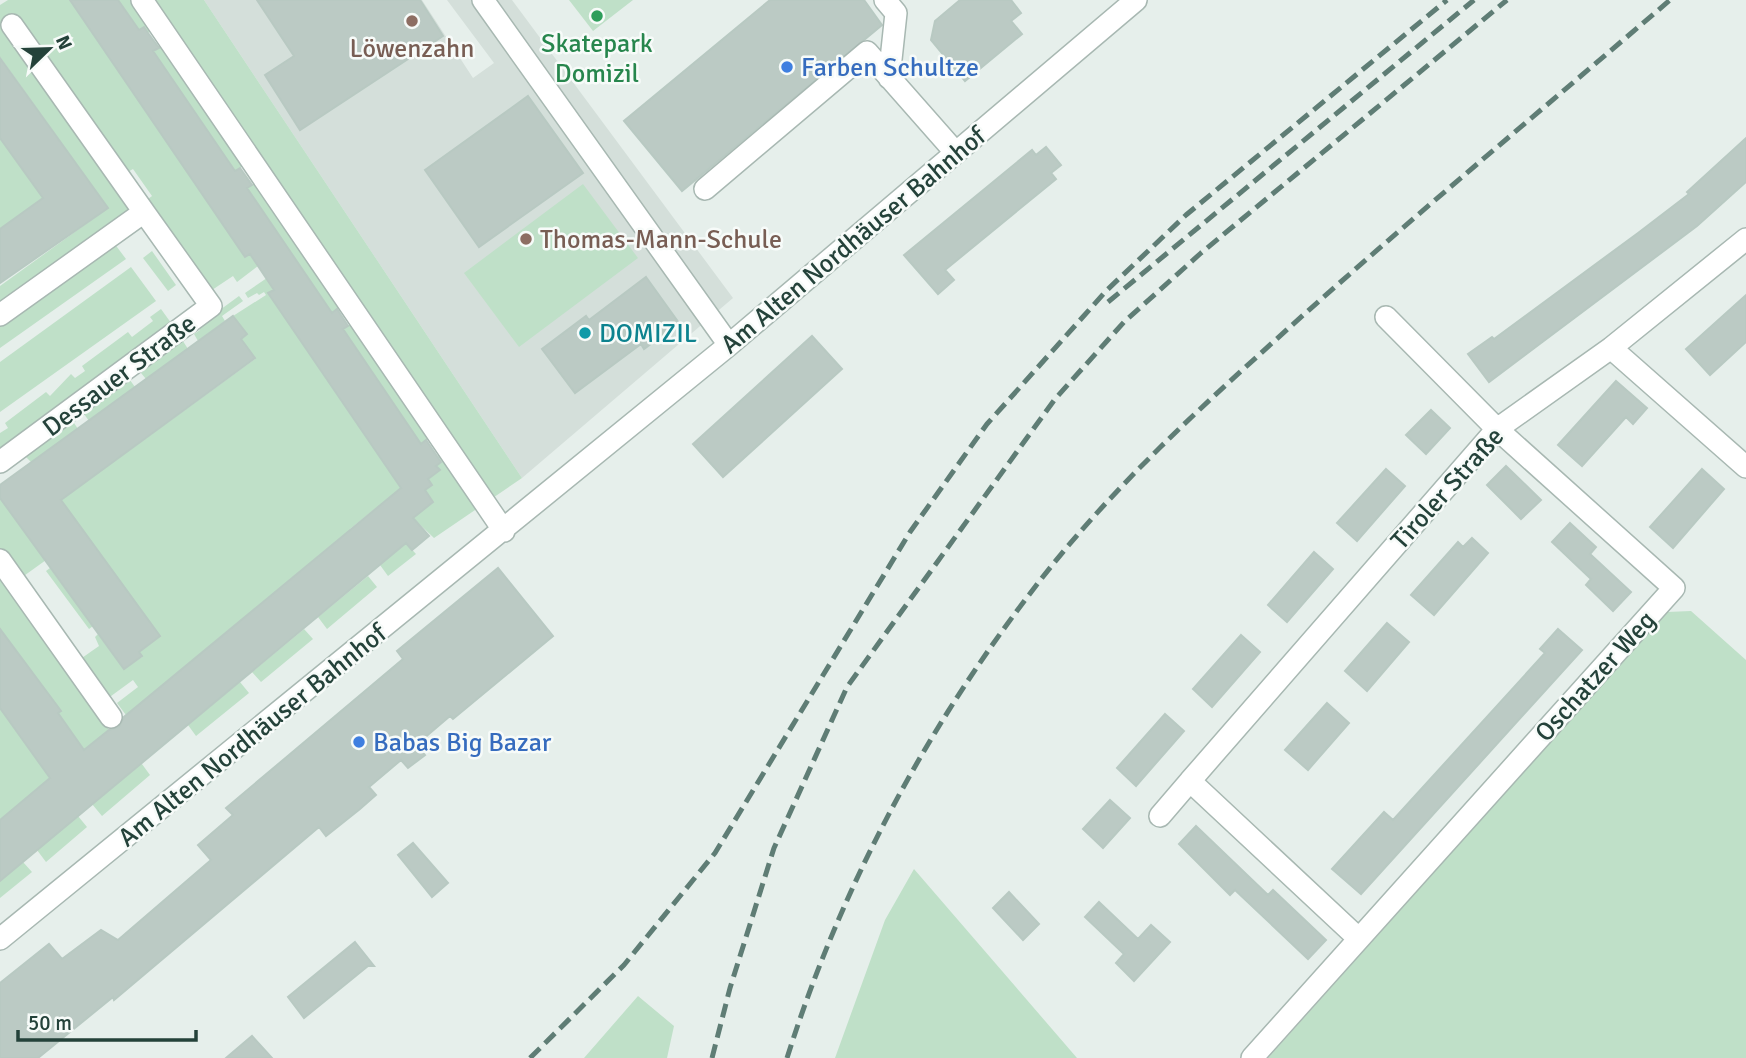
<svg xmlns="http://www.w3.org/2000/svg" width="1746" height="1058" font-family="Signika,sans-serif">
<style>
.built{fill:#d4dfda}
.green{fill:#bfe0c8}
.building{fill:#bbcac4;stroke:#b8c9c2;stroke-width:2}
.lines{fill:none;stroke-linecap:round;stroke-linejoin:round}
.minor-casing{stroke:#a8b8b2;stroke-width:24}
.minor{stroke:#fff;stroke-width:21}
.rail{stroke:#5f7d75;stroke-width:5;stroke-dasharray:14 7;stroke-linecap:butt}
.leisure-dot{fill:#2e9e5b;stroke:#f7fbf9;stroke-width:2.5}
.education-dot{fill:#8d6e63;stroke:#f7fbf9;stroke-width:2.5}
.shop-dot{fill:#3f7fe0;stroke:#f7fbf9;stroke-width:2.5}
.culture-dot{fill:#0f9aa8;stroke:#f7fbf9;stroke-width:2.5}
.labels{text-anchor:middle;stroke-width:5;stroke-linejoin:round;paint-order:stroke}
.leisure-label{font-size:26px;fill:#27864d;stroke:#f7fbf9}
.education-label{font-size:26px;fill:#785e54;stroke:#f7fbf9}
.shop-label{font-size:26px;fill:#366cbe;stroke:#f7fbf9;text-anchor:start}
.street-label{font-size:26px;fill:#24423a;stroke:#f7fbf9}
.culture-label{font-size:26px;fill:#0d838f;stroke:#f7fbf9;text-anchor:start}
</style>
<rect width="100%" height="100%" fill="#e6efeb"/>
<!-- built -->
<path class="built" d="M 204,0 L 422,0 L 473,78 L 494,63 L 447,0 L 512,0 L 733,298 L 522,478 Z"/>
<!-- green -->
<path class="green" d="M 8,0 L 70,0 L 245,257 L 250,254 L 258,266 L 237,282 L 233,276 L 212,290 L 148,199 L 152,196 L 133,169 L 126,173 L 136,207 L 0,305 L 0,286 L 108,208 L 0,57 L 0,5 Z
M 118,0 L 204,0 L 522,478 L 434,538 L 413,518 L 432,502 L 425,490 L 428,479 L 439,470 L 436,466 L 442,462 L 438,456 L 441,454 L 430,438 L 421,444 L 343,329 L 350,324 L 340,308 L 332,313 L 247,188 L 255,183 L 243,166 L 235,171 L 153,51 L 162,45 L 152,31 L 148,33 L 139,30 Z
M 569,0 L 633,0 L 593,31 Z
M 0,138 L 43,198 L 0,229 Z
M 583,184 L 638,258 L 519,347 L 464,273 Z
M 114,243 L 126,259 L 0,348 L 0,324 Z
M 152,251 L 176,285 L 168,291 L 143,258 Z
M 289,263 L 297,274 L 269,293 L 409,499 L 376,508 L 350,529 L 353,533 L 340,538 L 126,715 L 117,703 L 138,687 L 133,680 L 107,699 L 79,660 L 99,646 L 95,637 L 98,634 L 124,669 L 142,657 L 139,652 L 160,636 L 61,500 L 255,359 L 241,339 L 246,334 L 233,316 L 266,295 L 264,292 L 259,295 L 257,293 L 248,298 L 245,293 Z
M 131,267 L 156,301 L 0,412 L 0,362 Z
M 239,296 L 243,301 L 222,316 L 225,321 L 198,341 L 194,334 L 200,330 L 198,326 Z
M 161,309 L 174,327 L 0,453 L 0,433 L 8,428 L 5,423 L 46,392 L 50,396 L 71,374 L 75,378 L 85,371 L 82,366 L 128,332 L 132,337 L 153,321 L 150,317 Z
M 181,338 L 188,349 L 146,379 L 141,373 L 146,368 L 144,364 Z
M 127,376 L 135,387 L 89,421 L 84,414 Z
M 70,417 L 78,429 L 32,463 L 26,457 Z
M 0,498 L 46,560 L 21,578 L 0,550 Z
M 406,543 L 416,554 L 388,576 L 380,565 Z
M 50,568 L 93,626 L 89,629 L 46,571 Z
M 0,575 L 109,730 L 91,745 L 88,755 L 58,713 L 60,711 L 0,629 Z
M 368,576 L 377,587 L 327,629 L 318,617 Z
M 1691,611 L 1746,660 L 1746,1058 L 1268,1058 L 1667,612 Z
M 304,629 L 313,639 L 261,682 L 252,672 Z
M 240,682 L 249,693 L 196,736 L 188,725 Z
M 0,708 L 53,775 L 0,820 Z
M 139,760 L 150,775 L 102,816 L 92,804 L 134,770 Z
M 78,816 L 87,827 L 46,862 L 37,850 Z
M 23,862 L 32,872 L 0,898 L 0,881 Z
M 914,869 L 1077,1058 L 835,1058 L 885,920 Z
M 638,996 L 674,1026 L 667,1058 L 584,1058 Z"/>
<!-- building -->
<path class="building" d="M 70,0 L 118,0 L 139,30 L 144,27 L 148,33 L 159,48 L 153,51 L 235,171 L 240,168 L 252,185 L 247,188 L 332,313 L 337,309 L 348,326 L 343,329 L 421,444 L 426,440 L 441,462 L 436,466 L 440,470 L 428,479 L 432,485 L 425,490 L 433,502 L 413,518 L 429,536 L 412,550 L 406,543 L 0,881 L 0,820 L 50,778 L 0,708 L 0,629 L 61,711 L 58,713 L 84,750 L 109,730 L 119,727 L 124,717 L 401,488 L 268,293 L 274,290 L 250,254 L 245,257 Z
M 257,0 L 420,0 L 443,36 L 300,130 L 265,75 L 294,56 Z
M 770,0 L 864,0 L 882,25 L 682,191 L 624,121 Z
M 960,0 L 1011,0 L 1021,13 L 1011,21 L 1022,34 L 965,81 L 931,40 L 935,21 Z
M 0,58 L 108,208 L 0,283 L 0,229 L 43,198 L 0,138 Z
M 528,96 L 583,173 L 479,247 L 425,170 Z
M 1746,138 L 1746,182 L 1697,226 L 1489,382 L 1468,354 L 1492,337 L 1494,339 L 1638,233 L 1689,194 L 1687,192 Z
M 1046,147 L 1061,165 L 1051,173 L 1056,179 L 945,270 L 954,280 L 938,294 L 904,255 L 1032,150 L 1036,155 Z
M 646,277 L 679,323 L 644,349 L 641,344 L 575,393 L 542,349 L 586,316 L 589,320 Z
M 1746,295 L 1746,342 L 1710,375 L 1686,349 Z
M 233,316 L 247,334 L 241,339 L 255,358 L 61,500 L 160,636 L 139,652 L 142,656 L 124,669 L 0,498 L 0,485 Z
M 812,336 L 842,369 L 723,477 L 693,444 Z
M 1616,381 L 1647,408 L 1633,424 L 1626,417 L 1582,466 L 1558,445 Z
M 1431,410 L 1450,428 L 1426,454 L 1406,435 Z
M 1506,466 L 1541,500 L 1521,519 L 1487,485 Z
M 1386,469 L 1405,486 L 1357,541 L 1337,523 Z
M 1702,469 L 1724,489 L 1673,548 L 1650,527 Z
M 1570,523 L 1596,547 L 1590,554 L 1631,592 L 1613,611 L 1586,585 L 1591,579 L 1552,542 Z
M 1472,538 L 1488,553 L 1434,615 L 1411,595 L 1458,542 L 1463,547 Z
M 1314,552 L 1333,569 L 1287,622 L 1268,605 Z
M 498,568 L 553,636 L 453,719 L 450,716 L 416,745 L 425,755 L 408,768 L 401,760 L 369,787 L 376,795 L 360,809 L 326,836 L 319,827 L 114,1000 L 113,997 L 38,1058 L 0,1058 L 0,983 L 49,944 L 62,959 L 101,930 L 118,940 L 211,860 L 198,845 L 233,815 L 226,808 L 403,659 L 397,651 Z
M 1387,623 L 1409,642 L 1367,691 L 1345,671 Z
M 1558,629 L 1582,650 L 1361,894 L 1332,869 L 1384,812 L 1393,820 L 1545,653 L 1540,649 Z
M 1241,635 L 1260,652 L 1212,707 L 1193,689 Z
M 1327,703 L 1349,723 L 1308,770 L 1285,750 Z
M 1165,714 L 1184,731 L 1136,786 L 1117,768 Z
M 1110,800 L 1130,818 L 1103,848 L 1083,829 Z
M 1196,826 L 1268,895 L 1273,890 L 1326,940 L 1308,959 L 1235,890 L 1230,895 L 1179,844 Z
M 413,843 L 448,883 L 432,897 L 398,855 Z
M 1009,892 L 1039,924 L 1023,940 L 993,908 Z
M 1099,902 L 1138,939 L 1151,925 L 1170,942 L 1134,981 L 1116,963 L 1124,954 L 1085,917 Z
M 355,942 L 374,966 L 368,966 L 304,1018 L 288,997 Z
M 252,1036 L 272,1058 L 226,1058 Z"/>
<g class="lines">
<defs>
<path id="minor" d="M 142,0 L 504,531
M 483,0 L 729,345
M 885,0 L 896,13 L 889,78
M 12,25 L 144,212
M 705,189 L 867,52 L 956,153
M 0,315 L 144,212 L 211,306 L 0,462
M 1611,348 L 1746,467
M 0,560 L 111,717
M 1160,816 L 1190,781
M 1358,938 L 1190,781 L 1497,429 L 1611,348 L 1746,239
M 0,939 L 729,345 L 1136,0
M 1252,1058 L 1674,588 L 1497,429 L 1386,317"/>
</defs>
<!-- minor casing -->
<use href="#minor" class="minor-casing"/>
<!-- minor -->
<use href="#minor" class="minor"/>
<!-- rail -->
<path class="rail" d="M 1108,302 L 1474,0
M 530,1058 L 624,965 L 715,853 L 910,532 L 987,424 L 1107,290 L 1186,215 L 1447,0
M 712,1058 L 730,988 L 774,848 L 847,687 L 1055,399 L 1124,322 L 1201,253 L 1507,0
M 787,1058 C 841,887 926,728 1035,587 C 1109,490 1201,407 1291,326 C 1415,215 1544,108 1670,0"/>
</g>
<!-- markers -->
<circle class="leisure-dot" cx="597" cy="16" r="7"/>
<g class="education-dot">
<circle cx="412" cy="21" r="7"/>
<circle cx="526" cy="239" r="7"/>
</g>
<g class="shop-dot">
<circle cx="787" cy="67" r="7"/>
<circle cx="359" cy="742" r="7"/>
</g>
<circle class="culture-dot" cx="585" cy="333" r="7"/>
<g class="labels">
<!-- leisure labels -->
<g class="leisure-label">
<text x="597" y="52">Skatepark<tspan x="597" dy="30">Domizil</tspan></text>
</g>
<!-- education labels -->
<g class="education-label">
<text x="412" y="57">Löwenzahn</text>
<text x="540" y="248" text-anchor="start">Thomas-Mann-Schule</text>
</g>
<!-- shop labels -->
<g class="shop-label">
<text x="801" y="76">Farben Schultze</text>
<text x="373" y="751">Babas Big Bazar</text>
</g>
<!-- street labels -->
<g class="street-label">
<text transform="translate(853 240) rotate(-40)" y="9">Am Alten Nordhäuser Bahnhof</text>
<text transform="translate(119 375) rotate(-37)" y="9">Dessauer Straße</text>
<text transform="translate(1447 488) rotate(-48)" y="9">Tiroler Straße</text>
<text transform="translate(1595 676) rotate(-48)" y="9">Oschatzer Weg</text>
<text transform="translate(252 735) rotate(-39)" y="9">Am Alten Nordhäuser Bahnhof</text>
</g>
<!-- culture labels -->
<g class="culture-label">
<text x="599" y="342">DOMIZIL</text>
</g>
</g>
<!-- north arrow -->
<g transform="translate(49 49) rotate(67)" stroke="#f7fbf9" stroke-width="5" paint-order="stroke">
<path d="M0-5L12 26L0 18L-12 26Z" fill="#24423a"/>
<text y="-10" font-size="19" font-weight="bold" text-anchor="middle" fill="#24423a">N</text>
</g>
<!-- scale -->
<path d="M18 1030v10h178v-10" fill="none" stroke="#24423a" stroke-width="3.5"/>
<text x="28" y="1030" font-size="21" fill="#24423a" stroke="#f7fbf9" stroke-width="5" paint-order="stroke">50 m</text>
</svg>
